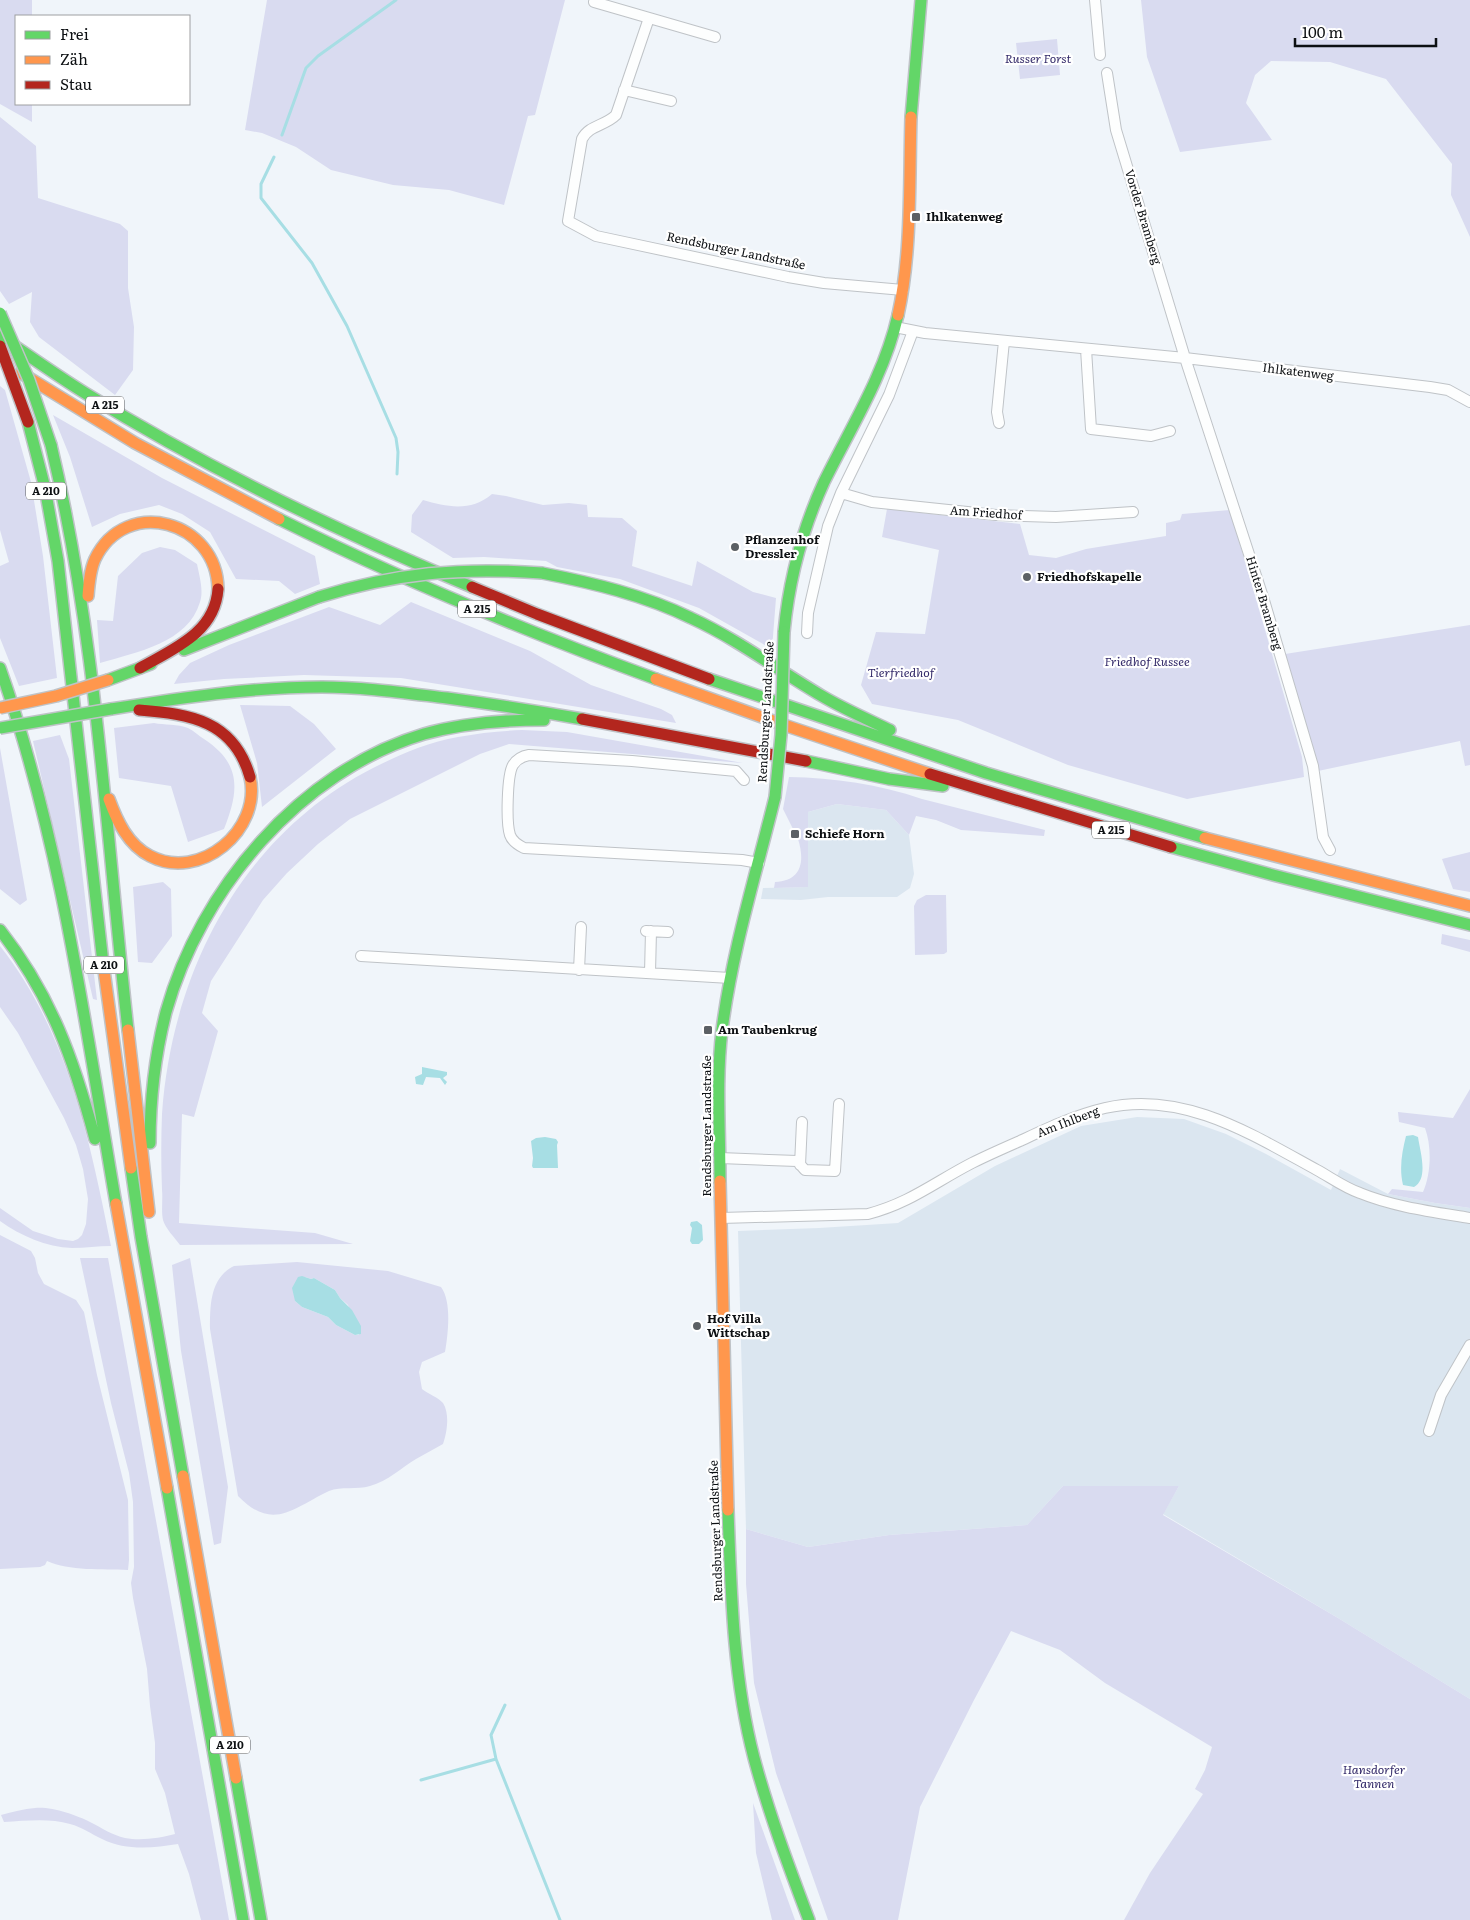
<svg xmlns="http://www.w3.org/2000/svg" width="1470" height="1920" font-family="Literata,serif">
<style>
.built{fill:#dbe6f0}
.green{fill:#d9dbf0;fill-rule:evenodd}
.water{fill:#a7dee4}
.lines{fill:none;stroke-linecap:round;stroke-linejoin:round}
.stream{stroke:#a7dee4;stroke-width:3}
.street-casing{stroke:#bfc3c7;stroke-width:12}
.fast-casing{stroke:#bfc3c7;stroke-width:14}
.slow-casing{stroke:#bfc3c7;stroke-width:14}
.jam-casing{stroke:#bfc3c7;stroke-width:14}
.street{stroke:#fdfefe;stroke-width:10}
.fast{stroke:#63d668;stroke-width:11}
.slow{stroke:#ff974d;stroke-width:11}
.jam{stroke:#b3261e;stroke-width:11}
.fast-bridge-casing{stroke:#bfc3c7;stroke-width:14;stroke-linecap:butt}
.slow-bridge-casing{stroke:#bfc3c7;stroke-width:14;stroke-linecap:butt}
.jam-bridge-casing{stroke:#bfc3c7;stroke-width:14;stroke-linecap:butt}
.fast-bridge{stroke:#63d668;stroke-width:11}
.slow-bridge{stroke:#ff974d;stroke-width:11}
.jam-bridge{stroke:#b3261e;stroke-width:11}
.poi-dot{fill:#5c6064;stroke:#fff;stroke-width:2}
.labels{text-anchor:middle;stroke-width:4.5;stroke-linejoin:round;paint-order:stroke}
.shield{fill:#fff;stroke:#56585a;stroke-width:1}
.shield-label{font-size:11px;font-weight:bold;fill:#0d1013}
.park-label{font-size:12px;font-style:italic;fill:#332a69;stroke:#fff}
.poi-label{font-size:12px;font-weight:bold;fill:#0d1013;stroke:#fff;text-anchor:start}
.street-label{font-size:12px;fill:#0d1013;stroke:#fff}
</style>
<rect width="100%" height="100%" fill="#f0f5fa"/>
<!-- built -->
<path class="built" d="M 837,804 L 886,810 L 909,835 L 914,874 L 910,888 L 897,897 L 828,897 L 801,900 L 761,899 L 763,888 L 808,887 L 808,812 Z
M 1137,1117 L 1184,1119 L 1226,1134 L 1266,1154 L 1331,1190 L 1340,1169 L 1388,1194 L 1435,1203 L 1470,1208 L 1470,1699 L 1338,1618 L 1163,1514 L 1179,1486 L 1063,1486 L 1027,1525 L 889,1535 L 808,1547 L 746,1529 L 738,1231 L 819,1228 L 898,1223 L 995,1166 L 1081,1126 Z"/>
<!-- green -->
<path class="green" d="M 0,0 L 32,0 L 32,16 L 16,16 L 16,104 L 32,104 L 32,122 L 0,104 Z
M 267,0 L 565,0 L 535,115 L 528,116 L 504,205 L 449,190 L 393,185 L 331,170 L 296,147 L 262,133 L 245,130 Z
M 1141,0 L 1470,0 L 1470,241 L 1470,237 L 1451,195 L 1452,164 L 1386,79 L 1330,62 L 1271,61 L 1255,75 L 1246,103 L 1272,140 L 1180,152 L 1147,57 Z
M 1057,39 L 1060,75 L 1020,79 L 1016,43 Z
M 0,117 L 36,146 L 38,198 L 120,224 L 128,231 L 128,288 L 134,327 L 133,370 L 115,395 L 39,337 L 30,322 L 32,292 L 9,304 L 0,291 Z
M 0,386 L 5,390 L 31,482 L 43,556 L 57,678 L 19,686 L 0,638 L 0,566 L 9,562 L 0,530 Z
M 53,415 L 162,478 L 315,556 L 320,584 L 295,594 L 279,581 L 236,579 L 210,532 L 182,514 L 159,505 L 120,514 L 92,527 L 70,457 Z
M 492,494 L 506,496 L 543,505 L 569,503 L 587,505 L 588,517 L 622,518 L 637,531 L 632,566 L 692,586 L 697,561 L 753,592 L 776,598 L 772,649 L 699,608 L 620,579 L 557,567 L 546,561 L 484,557 L 453,558 L 411,532 L 412,515 L 423,500 C 447,507 471,512 492,494 Z
M 887,509 L 1020,524 L 1029,555 L 1056,558 L 1086,549 L 1166,536 L 1166,523 L 1180,520 L 1182,514 L 1230,510 L 1302,757 L 1304,777 L 1187,799 L 1068,765 L 958,720 L 872,704 L 861,685 L 876,632 L 925,634 L 939,550 L 882,537 Z
M 160,547 L 175,550 L 197,564 C 199,575 204,590 200,602 C 188,643 137,652 100,663 L 97,620 L 113,621 L 118,576 L 142,553 Z
M 411,602 L 530,651 L 591,685 L 661,709 L 672,715 L 676,723 L 401,678 L 304,675 L 224,679 L 174,684 L 179,675 L 190,663 L 229,645 L 329,607 L 380,625 Z
M 1470,625 L 1470,765 L 1465,766 L 1460,741 L 1318,771 L 1285,654 Z
M 240,705 L 290,706 L 314,724 L 336,749 L 262,807 L 257,763 Z
M 154,723 C 164,725 178,724 188,728 C 194,731 199,736 204,739 C 242,764 239,791 224,829 L 188,842 L 171,786 L 119,778 L 114,728 Z
M 522,730 L 567,732 L 743,763 L 509,744 L 480,754 L 350,819 L 318,844 L 287,873 L 263,900 L 211,981 L 202,1013 L 218,1031 L 194,1117 L 182,1114 L 179,1223 L 315,1233 L 353,1244 L 180,1245 C 175,1238 165,1228 163,1220 C 161,1211 163,1199 162,1190 C 161,1164 161,1139 162,1114 C 172,971 242,835 373,768 C 399,755 428,742 458,737 C 479,733 500,731 522,730 Z
M 60,735 L 69,759 L 97,1000 L 93,999 L 33,741 Z
M 0,748 L 27,900 L 20,905 L 0,889 Z
M 789,777 C 834,778 879,784 922,799 L 1045,830 L 1044,836 L 961,830 L 936,820 L 916,816 L 909,835 L 886,810 L 837,804 L 808,812 L 808,887 L 774,888 L 775,882 C 802,881 805,861 798,839 L 801,837 L 797,828 L 793,829 L 783,809 Z
M 1470,852 L 1470,892 L 1453,889 L 1442,859 Z
M 163,882 L 171,889 L 172,936 L 152,963 L 138,962 L 133,887 Z
M 926,895 L 946,895 L 947,952 L 944,954 L 915,955 L 914,906 L 917,900 Z
M 1442,934 L 1470,940 L 1470,952 L 1441,944 Z
M 0,946 C 68,1032 90,1141 111,1246 C 98,1246 85,1248 72,1248 C 46,1247 21,1236 0,1221 L 0,1208 L 33,1231 L 58,1239 L 73,1241 L 78,1239 L 82,1235 L 86,1224 L 88,1199 L 83,1169 L 76,1145 L 64,1118 L 18,1033 L 0,1007 Z
M 1470,1089 L 1470,1208 L 1435,1203 L 1388,1194 L 1392,1189 L 1423,1192 C 1431,1174 1432,1147 1425,1128 L 1399,1122 L 1398,1112 L 1453,1118 Z
M 0,1235 L 31,1251 L 35,1258 L 38,1273 L 44,1284 L 76,1300 L 84,1312 L 97,1375 L 128,1500 L 129,1560 L 128,1570 C 103,1569 69,1571 47,1561 L 45,1565 L 40,1567 L 0,1569 Z
M 80,1258 L 108,1258 L 229,1920 L 201,1920 L 189,1874 L 178,1844 C 153,1848 126,1851 102,1839 C 91,1834 82,1827 70,1824 C 49,1818 26,1821 4,1822 L 1,1815 C 12,1812 24,1809 35,1808 C 50,1806 77,1815 90,1822 C 102,1828 112,1835 125,1838 C 141,1841 160,1838 175,1834 L 165,1793 L 155,1769 L 155,1743 L 150,1706 L 147,1669 L 133,1598 L 131,1583 L 134,1567 L 133,1502 L 129,1473 L 111,1403 Z
M 190,1258 L 228,1487 L 221,1543 L 214,1545 L 181,1351 L 172,1265 Z
M 297,1262 L 388,1271 L 441,1287 C 452,1302 448,1334 445,1352 L 422,1362 L 419,1372 L 422,1389 C 428,1394 438,1397 443,1403 C 450,1414 447,1433 443,1444 C 434,1449 425,1454 416,1459 C 401,1468 388,1481 370,1486 C 357,1490 341,1486 329,1491 C 293,1508 273,1532 238,1496 L 210,1329 C 210,1305 210,1278 234,1266 ZM 305,1277 L 311,1279 L 314,1278 L 335,1290 L 340,1298 L 348,1305 L 359,1335 L 355,1335 L 336,1325 L 328,1317 L 302,1307 L 295,1301 Z
M 1063,1486 L 1179,1486 L 1163,1515 L 1338,1618 L 1470,1699 L 1470,1920 L 1124,1920 L 1150,1873 L 1203,1794 L 1195,1789 L 1205,1770 L 1212,1747 L 1105,1683 L 1060,1650 L 1011,1631 L 974,1700 L 920,1807 L 898,1920 L 828,1920 L 776,1773 L 754,1683 L 746,1584 L 746,1529 L 808,1547 L 889,1535 L 1027,1525 Z
M 753,1803 L 795,1920 L 772,1920 L 756,1853 Z"/>
<!-- water -->
<path class="water" d="M 422,1067 L 447,1072 L 447,1075 L 443,1078 L 447,1082 L 445,1085 L 440,1078 L 426,1077 L 423,1085 L 416,1084 L 415,1077 L 422,1074 Z
M 1413,1135 L 1418,1137 C 1420,1151 1429,1179 1414,1187 L 1403,1185 C 1399,1168 1402,1152 1406,1136 Z
M 545,1137 L 556,1139 L 558,1142 L 557,1145 L 558,1168 L 533,1168 L 532,1166 L 533,1158 L 531,1141 L 536,1138 Z
M 697,1221 L 702,1225 L 703,1240 L 699,1244 L 692,1244 L 690,1241 L 692,1228 L 690,1225 L 691,1222 Z
M 302,1276 L 311,1279 L 314,1278 L 335,1290 L 340,1298 L 352,1310 L 361,1326 L 361,1334 L 355,1335 L 336,1325 L 328,1317 L 302,1307 L 295,1301 L 292,1288 L 298,1277 Z"/>
<g class="lines">
<!-- stream -->
<path class="stream" d="M 282,135 L 306,68 L 318,56 L 396,0
M 274,157 L 261,184 L 261,198 L 312,263 L 347,326 L 396,438 L 398,452 L 397,474
M 505,1705 L 491,1735 L 496,1759 L 560,1920
M 421,1780 L 496,1759"/>
<defs>
<path id="street" d="M 1095,0 L 1100,55
M 594,2 L 715,37
M 649,18 L 616,115 C 605,126 589,125 582,139 L 568,221 L 596,236 L 788,277 L 824,283 L 903,290
M 1107,73 L 1116,130 L 1185,358 L 1263,597 L 1313,766 L 1323,837 L 1330,850
M 624,90 L 671,101
M 895,327 L 925,333 L 1185,358 L 1430,387 L 1448,390 L 1470,402
M 1086,349 L 1091,429 L 1151,436 L 1170,431
M 999,423 L 997,412 L 1004,341
M 841,493 L 872,502 L 996,515 L 1056,517 L 1133,512
M 807,633 L 808,613 L 828,526 L 841,493 L 889,395 L 913,331
M 744,780 L 736,771 L 632,761 L 529,755 C 523,756 517,759 513,765 C 507,775 506,823 510,835 C 512,841 518,845 524,848 L 742,860 L 759,863
M 646,931 L 668,932
M 361,956 L 730,978
M 579,970 L 581,927
M 650,973 L 651,931
M 720,1158 L 797,1161 L 805,1170 L 835,1171 L 839,1104
M 800,1165 L 802,1122
M 721,1218 L 868,1214 C 910,1203 935,1182 972,1163 C 988,1155 1004,1148 1020,1141 C 1048,1128 1075,1115 1105,1108 C 1183,1090 1251,1134 1317,1170 C 1330,1177 1345,1188 1360,1193 C 1394,1207 1434,1212 1470,1218
M 1429,1431 L 1441,1395 L 1470,1345"/>
<path id="fast" d="M 911,117 L 921,0
M 0,336 C 28,355 56,375 85,393 C 208,469 339,532 472,587
M 28,422 L 45,488 L 58,561 L 103,963
M 51,445 C 97,637 106,835 128,1030
M 279,519 C 402,580 528,632 656,679
M 542,573 C 593,583 644,595 691,618 C 737,639 778,670 822,696 C 844,709 867,719 890,730
M 784,632 C 789,580 802,530 824,482 C 851,427 884,376 898,315
M 184,650 L 319,597
M 0,668 C 61,841 85,1024 116,1204
M 709,679 L 986,773 L 1205,838
M 108,680 L 151,664
M 111,709 C 181,698 251,687 322,687 C 364,687 405,693 447,698 C 492,704 537,711 582,719
M 806,761 L 889,779 L 943,786
M 1171,847 L 1273,875 L 1470,925
M 0,930 C 51,995 74,1060 95,1139
M 150,1143 C 150,1099 155,1055 166,1012 C 200,890 300,771 424,734 C 463,723 504,720 544,720
M 131,1168 L 141,1237 L 183,1476
M 720,1181 C 720,1131 716,1080 722,1030 C 732,951 756,874 775,797
M 167,1488 L 243,1920
M 728,1510 C 731,1593 733,1678 754,1758 C 769,1814 789,1867 809,1920
M 236,1778 L 261,1920"/>
<path id="slow" d="M 898,315 C 912,251 909,183 911,117
M 21,373 L 135,443 L 279,519
M 88,596 C 89,583 90,570 95,559 C 126,495 217,521 218,589
M 656,679 L 787,726 L 930,774
M 109,799 C 117,821 128,845 150,856 C 200,882 262,830 250,777
M 1205,838 L 1470,906
M 103,963 L 131,1168
M 128,1030 L 149,1212
M 720,1181 L 728,1510
M 116,1204 L 167,1488
M 183,1476 L 236,1778"/>
<path id="jam" d="M 472,587 L 537,614 L 709,679
M 140,668 C 173,649 215,633 218,589
M 139,710 C 191,714 234,721 250,777
M 582,719 L 806,761
M 930,774 L 1171,847"/>
</defs>
<!-- street casing -->
<use href="#street" class="street-casing"/>
<!-- fast casing -->
<use href="#fast" class="fast-casing"/>
<!-- slow casing -->
<use href="#slow" class="slow-casing"/>
<!-- jam casing -->
<use href="#jam" class="jam-casing"/>
<!-- street -->
<use href="#street" class="street"/>
<!-- fast -->
<use href="#fast" class="fast"/>
<!-- slow -->
<use href="#slow" class="slow"/>
<!-- jam -->
<use href="#jam" class="jam"/>
<defs>
<path id="fast-bridge" d="M 0,313 L 29,380 L 51,445
M 319,597 C 396,573 461,567 542,573
M 0,728 L 111,709
M 775,797 L 781,735 L 784,632"/>
<path id="slow-bridge" d="M 0,708 L 56,696 L 108,680"/>
<path id="jam-bridge" d="M 0,346 L 28,422"/>
</defs>
<!-- fast-bridge casing -->
<use href="#fast-bridge" class="fast-bridge-casing"/>
<!-- slow-bridge casing -->
<use href="#slow-bridge" class="slow-bridge-casing"/>
<!-- jam-bridge casing -->
<use href="#jam-bridge" class="jam-bridge-casing"/>
<!-- fast-bridge -->
<use href="#fast-bridge" class="fast-bridge"/>
<!-- slow-bridge -->
<use href="#slow-bridge" class="slow-bridge"/>
<!-- jam-bridge -->
<use href="#jam-bridge" class="jam-bridge"/>
</g>
<!-- markers -->
<g class="poi-dot">
<rect x="911" y="212" width="10" height="10" rx="2.5"/>
<circle cx="735" cy="547" r="5"/>
<circle cx="1027" cy="577" r="5"/>
<rect x="790" y="829" width="10" height="10" rx="2.5"/>
<rect x="703" y="1025" width="10" height="10" rx="2.5"/>
<circle cx="697" cy="1326" r="5"/>
</g>
<g class="labels">
<!-- shield labels -->
<g class="shield">
<rect x="86" y="396.5" width="38" height="17" rx="4"/>
<rect x="26" y="482.5" width="40" height="17" rx="4"/>
<rect x="458" y="600.5" width="38" height="17" rx="4"/>
<rect x="1092" y="821.5" width="38" height="17" rx="4"/>
<rect x="84" y="956.5" width="40" height="17" rx="4"/>
<rect x="210" y="1736.5" width="40" height="17" rx="4"/>
</g>
<g class="shield-label">
<text x="105" y="409">A 215</text>
<text x="46" y="495">A 210</text>
<text x="477" y="613">A 215</text>
<text x="1111" y="834">A 215</text>
<text x="104" y="969">A 210</text>
<text x="230" y="1749">A 210</text>
</g>
<!-- park labels -->
<g class="park-label">
<text x="1038" y="63">Russer Forst</text>
<text x="1147" y="666">Friedhof Russee</text>
<text x="901" y="677">Tierfriedhof</text>
<text x="1374" y="1774">Hansdorfer<tspan x="1374" dy="14">Tannen</tspan></text>
</g>
<!-- poi labels -->
<g class="poi-label">
<text x="926" y="221">Ihlkatenweg</text>
<text x="745" y="544">Pflanzenhof<tspan x="745" dy="14">Dressler</tspan></text>
<text x="1037" y="581">Friedhofskapelle</text>
<text x="805" y="838">Schiefe Horn</text>
<text x="718" y="1034">Am Taubenkrug</text>
<text x="707" y="1323">Hof Villa<tspan x="707" dy="14">Wittschap</tspan></text>
</g>
<!-- street labels -->
<g class="street-label">
<text transform="translate(1143 217) rotate(73)" y="4">Vorder Bramberg</text>
<text transform="translate(736 251) rotate(12)" y="4">Rendsburger Landstraße</text>
<text transform="translate(1298 372) rotate(7)" y="4">Ihlkatenweg</text>
<text transform="translate(986 513) rotate(4)" y="4">Am Friedhof</text>
<text transform="translate(1264 603) rotate(73)" y="4">Hinter Bramberg</text>
<text transform="translate(766 712) rotate(-87)" y="4">Rendsburger Landstraße</text>
<text transform="translate(1068 1122) rotate(-21)" y="4">Am Ihlberg</text>
<text transform="translate(707 1126) rotate(-90)" y="4">Rendsburger Landstraße</text>
<text transform="translate(716 1531) rotate(-92)" y="4">Rendsburger Landstraße</text>
</g>
</g>
<!-- legend -->
<rect x="15" y="15" width="175" height="90" fill="#ffffff" stroke="#9e9fa1"/>
<rect x="25" y="31" width="25" height="8" fill="#63d668" stroke="#9e9fa1"/>
<text x="60" y="40" font-size="15" fill="#0d1013">Frei</text>
<rect x="25" y="56" width="25" height="8" fill="#ff974d" stroke="#9e9fa1"/>
<text x="60" y="65" font-size="15" fill="#0d1013">Zäh</text>
<rect x="25" y="81" width="25" height="8" fill="#b3261e" stroke="#9e9fa1"/>
<text x="60" y="90" font-size="15" fill="#0d1013">Stau</text>
<!-- scale -->
<path d="M1295 38v8h141v-8" fill="none" stroke="#0d1013" stroke-width="2.5"/>
<text x="1302" y="38" font-size="15" fill="#0d1013" stroke="#ffffff" stroke-width="4" paint-order="stroke">100 m</text>
</svg>
